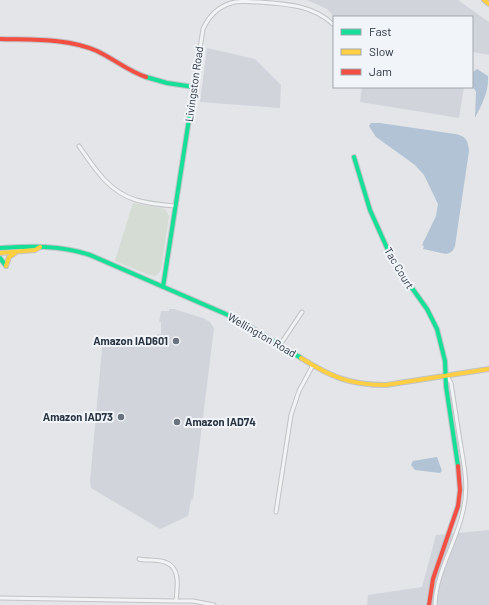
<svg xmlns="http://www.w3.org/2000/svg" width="489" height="605" font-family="Barlow,sans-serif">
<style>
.built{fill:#d1d5db}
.green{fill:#d4dcd3}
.water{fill:#b1c3d4}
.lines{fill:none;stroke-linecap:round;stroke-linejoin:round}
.street-casing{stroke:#c1c3c6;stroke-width:5}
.fast-casing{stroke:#c1c3c6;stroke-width:6}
.slow-casing{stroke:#c1c3c6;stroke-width:6}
.jam-casing{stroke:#c1c3c6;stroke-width:6}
.street{stroke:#f2f3f5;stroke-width:3}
.fast{stroke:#16e098;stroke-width:4}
.slow{stroke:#ffcf43;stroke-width:4}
.jam{stroke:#f24e42;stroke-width:4}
.poi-dot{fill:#6a727d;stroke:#f1f4f8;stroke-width:1.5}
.labels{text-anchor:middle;stroke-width:4;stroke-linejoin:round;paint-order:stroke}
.street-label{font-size:11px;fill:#293443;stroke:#f1f4f8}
.poi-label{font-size:11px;font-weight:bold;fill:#293443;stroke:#f1f4f8;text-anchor:end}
</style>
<rect width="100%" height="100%" fill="#e3e5e8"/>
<!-- built -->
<path class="built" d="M 307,0 L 458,0 L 489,22 L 489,55 L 472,52 L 472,17 L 334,17 L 327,9 Z
M 207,48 L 255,59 L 281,85 L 280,108 L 200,102 Z
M 362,87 L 464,87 L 459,118 L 360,102 Z
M 169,309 L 174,309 L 203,318 L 210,322 L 214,328 L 193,499 L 191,500 L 188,516 L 160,529 L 91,488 L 90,481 L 103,338 L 153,338 L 153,340 L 155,341 L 156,339 L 158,338 L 157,334 L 161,334 L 161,322 L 159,322 L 161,311 L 169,311 Z
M 489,530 L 489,605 L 367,605 L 368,595 L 422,587 L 436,535 Z"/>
<!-- green -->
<path class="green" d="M 133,203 L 165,209 L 169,216 L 161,269 L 158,274 L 155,276 L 149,275 L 115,261 Z"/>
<!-- water -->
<path class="water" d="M 477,69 L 488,76 C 489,92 482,104 475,118 L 476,92 L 472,85 L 472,73 Z
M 371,123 L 380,123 L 455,134 C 466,136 468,140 469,151 L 455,246 C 453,251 451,253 446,254 L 423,249 L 424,246 L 422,245 L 436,216 L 438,204 L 424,175 L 415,165 L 376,137 L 369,126 Z
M 437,457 L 442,471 L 440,473 L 415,470 L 411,465 L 413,461 Z"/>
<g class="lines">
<defs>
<path id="street" d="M 194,87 L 203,29 C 209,16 218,7 231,3 C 240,0 250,2 259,2 C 287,4 313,5 334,25
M 79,146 C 94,168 109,192 136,200 C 149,204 163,205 176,206
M 280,345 L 302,312
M 276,512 L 291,415 L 299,391 L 313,365
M 139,559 C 147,561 160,559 167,563 C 181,569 177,589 176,601
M 0,598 L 176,601 L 193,601 L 214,605
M 435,605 C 436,571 456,544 463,511 C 469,487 464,465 460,441 C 457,422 454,403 451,383 L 447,376"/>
<path id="fast" d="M 146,77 L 167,83 L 194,87 L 163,287
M 354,157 L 370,210 L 387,248 L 397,267 L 427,309 L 437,329 L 445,361 L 446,386 L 458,466
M 0,248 C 31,246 60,245 90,255 L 228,315 L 247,325 L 301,358
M 0,258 L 6,266"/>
<path id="slow" d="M 484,0 L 489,4
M 0,253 L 35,250 L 40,247
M 6,266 L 9,257 L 15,253
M 301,358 C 331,377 350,385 386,385 L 489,369"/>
<path id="jam" d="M 0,39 C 32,40 67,38 97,51 C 114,59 128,71 146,77
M 429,605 L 433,579 L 458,506 L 460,490 L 458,466"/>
</defs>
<!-- street casing -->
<use href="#street" class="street-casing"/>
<!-- fast casing -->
<use href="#fast" class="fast-casing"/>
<!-- slow casing -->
<use href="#slow" class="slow-casing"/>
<!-- jam casing -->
<use href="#jam" class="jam-casing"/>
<!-- street -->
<use href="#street" class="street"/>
<!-- fast -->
<use href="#fast" class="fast"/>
<!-- slow -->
<use href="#slow" class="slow"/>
<!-- jam -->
<use href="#jam" class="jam"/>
</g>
<!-- markers -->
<g class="poi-dot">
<circle cx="176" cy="341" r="4"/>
<circle cx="121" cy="417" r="4"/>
<circle cx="177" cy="422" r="4"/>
</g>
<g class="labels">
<!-- street labels -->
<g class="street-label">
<text transform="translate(194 84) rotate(-82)" y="4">Livingston Road</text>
<text transform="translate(399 268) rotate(59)" y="4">Tac Court</text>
<text transform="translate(262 335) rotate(30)" y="4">Wellington Road</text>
</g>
<!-- poi labels -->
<g class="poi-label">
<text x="168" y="345">Amazon IAD601</text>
<text x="113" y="421">Amazon IAD73</text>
<text x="185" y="426" text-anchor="start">Amazon IAD74</text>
</g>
</g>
<!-- legend -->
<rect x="333" y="16" width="140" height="72" fill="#f1f4f8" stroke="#a1a7b0"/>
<rect x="341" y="29" width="20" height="6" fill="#16e098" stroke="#a1a7b0"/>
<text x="369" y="36" font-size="12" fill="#293443">Fast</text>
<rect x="341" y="49" width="20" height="6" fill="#ffcf43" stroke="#a1a7b0"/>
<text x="369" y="56" font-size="12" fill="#293443">Slow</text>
<rect x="341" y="69" width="20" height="6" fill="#f24e42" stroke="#a1a7b0"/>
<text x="369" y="76" font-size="12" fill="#293443">Jam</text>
</svg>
